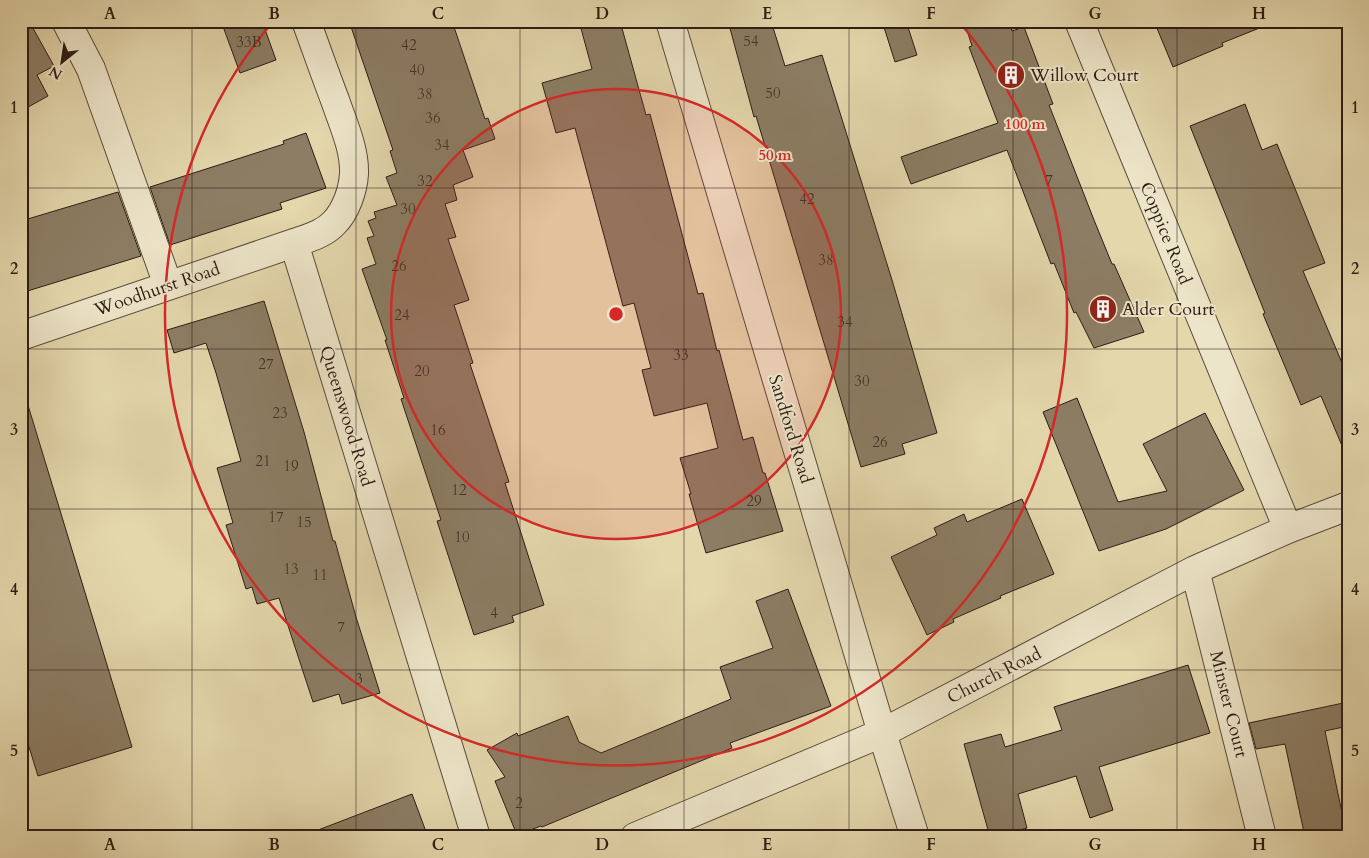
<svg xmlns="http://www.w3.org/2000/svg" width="1369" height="858" font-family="Cardo,serif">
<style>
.building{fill:#8c7d64;stroke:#2d1c15}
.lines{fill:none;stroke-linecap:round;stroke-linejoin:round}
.minor-casing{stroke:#5b4b3b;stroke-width:30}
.minor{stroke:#ede5c9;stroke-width:28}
.grid{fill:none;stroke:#2d1c15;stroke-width:1;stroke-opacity:0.55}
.ring{fill:none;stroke:#d62828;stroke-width:2.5}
.labels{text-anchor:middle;stroke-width:4;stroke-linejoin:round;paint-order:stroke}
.number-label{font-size:15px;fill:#453429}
.poi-label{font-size:18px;fill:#2d1c15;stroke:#ede5c9;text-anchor:start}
.street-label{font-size:18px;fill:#2d1c15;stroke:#ede5c9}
.centre{fill:#d62828;stroke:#ede5c9;stroke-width:2.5}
.ring-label{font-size:15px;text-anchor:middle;font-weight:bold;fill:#d62828;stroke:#ede5c9;stroke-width:4;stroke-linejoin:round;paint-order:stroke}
.neatline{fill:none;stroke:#2d1c15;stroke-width:2}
.grid-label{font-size:16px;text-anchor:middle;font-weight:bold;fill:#2d1c15}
</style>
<rect width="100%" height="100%" fill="#e4d7ac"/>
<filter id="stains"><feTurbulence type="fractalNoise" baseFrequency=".004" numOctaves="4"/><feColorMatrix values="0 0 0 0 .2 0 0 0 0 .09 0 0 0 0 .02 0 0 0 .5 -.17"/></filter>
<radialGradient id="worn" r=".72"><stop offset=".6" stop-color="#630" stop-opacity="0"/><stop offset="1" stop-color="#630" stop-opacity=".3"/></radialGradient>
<!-- building -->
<path class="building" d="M 21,21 L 29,21 L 54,66 L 37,75 L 48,96 L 21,111 Z
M 221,21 L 262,21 L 276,60 L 240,73 Z
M 349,21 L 452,21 L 485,119 L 488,118 L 495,139 L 463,150 L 473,177 L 453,185 L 457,200 L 445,204 L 456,237 L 448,239 L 469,300 L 454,305 L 473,363 L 470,364 L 509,482 L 505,483 L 544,605 L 512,616 L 514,622 L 474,635 L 437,521 L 441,520 L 401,399 L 404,398 L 385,340 L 387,340 L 362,269 L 376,264 L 367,238 L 374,236 L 368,221 L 376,218 L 374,212 L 397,205 L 386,177 L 397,173 L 390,151 L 393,150 Z
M 579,21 L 620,21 L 646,115 L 650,114 L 698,294 L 703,293 L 717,351 L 719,350 L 743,440 L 753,437 L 763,473 L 765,473 L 783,531 L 706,553 L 689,494 L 691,494 L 680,458 L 718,448 L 707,403 L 654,416 L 642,370 L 651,368 L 634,303 L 623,306 L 575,128 L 556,133 L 542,83 L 592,69 Z
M 728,21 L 771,21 L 785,66 L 822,55 L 892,280 L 937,433 L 902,444 L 905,454 L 861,467 L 756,116 L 754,117 Z
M 882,21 L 906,21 L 917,55 L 895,62 Z
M 964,21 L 1009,21 L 1012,31 L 1024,27 L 1053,104 L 1049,105 L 1094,220 L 1112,264 L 1114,264 L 1144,332 L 1094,348 L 1076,312 L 1074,313 L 1054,263 L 1051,264 L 1007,150 L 911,184 L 901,157 L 998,123 L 969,47 L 972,46 Z
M 1154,21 L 1272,21 L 1272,23 L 1222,43 L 1223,46 L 1173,67 Z
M 1245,104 L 1262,150 L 1277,144 L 1325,263 L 1303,271 L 1348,377 L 1348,460 L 1321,396 L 1301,405 L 1263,314 L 1265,313 L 1190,126 Z
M 306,133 L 326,188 L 280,203 L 282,209 L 170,245 L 150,187 L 284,144 L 283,141 Z
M 118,192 L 141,256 L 21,293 L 21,221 Z
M 264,301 L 304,432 L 333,541 L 335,541 L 356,617 L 380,693 L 342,704 L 339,694 L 313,702 L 279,598 L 257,604 L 252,587 L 246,589 L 226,525 L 233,523 L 217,468 L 241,461 L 216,373 L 206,343 L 174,353 L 167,330 Z
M 1077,398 L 1118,502 L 1167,491 L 1143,444 L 1205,413 L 1244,490 L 1166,529 L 1099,551 L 1043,412 Z
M 21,402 L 27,402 L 132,747 L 38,776 L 21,721 Z
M 1022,499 L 1054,574 L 1000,596 L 1001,598 L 953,619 L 954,622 L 927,635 L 891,557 L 937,535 L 934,528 L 964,514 L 967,522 Z
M 788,589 L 831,706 L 730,743 L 732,748 L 542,827 L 541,826 L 517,835 L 495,781 L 505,777 L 487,750 L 517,733 L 518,736 L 568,716 L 579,742 L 601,753 L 731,699 L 720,667 L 773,648 L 756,601 Z
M 1188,665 L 1210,733 L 1099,767 L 1113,810 L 1090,818 L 1076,776 L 1018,794 L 1027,828 L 996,837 L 990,837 L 964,744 L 1001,734 L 1005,747 L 1062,730 L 1054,707 Z
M 1348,702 L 1348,726 L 1325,731 L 1347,837 L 1305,837 L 1285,744 L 1256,749 L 1249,723 Z
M 412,794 L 428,837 L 306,837 L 305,835 Z"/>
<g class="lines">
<defs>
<path id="minor" d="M 66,21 L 91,69 L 168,285
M 306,21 C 316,48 325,74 335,100 C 343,124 355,149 354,174 C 353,190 346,211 334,223 C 324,234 308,238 294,243 L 476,837
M 670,21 L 882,733 L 915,837
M 1079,21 L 1288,529
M 21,336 L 294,243
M 1195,570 L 1262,837
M 635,837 L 882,733 L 1195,570 L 1288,529 L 1348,506"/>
</defs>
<!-- minor casing -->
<use href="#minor" class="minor-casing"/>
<!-- minor -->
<use href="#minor" class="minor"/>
</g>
<!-- grid -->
<path class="grid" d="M 192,21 L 192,837M 356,21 L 356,837M 520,21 L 520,837M 684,21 L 684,837M 849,21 L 849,837M 1013,21 L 1013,837M 1177,21 L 1177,837M 21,188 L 1348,188M 21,349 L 1348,349M 21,509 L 1348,509M 21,670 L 1348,670"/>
<!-- distance rings -->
<circle cx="616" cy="314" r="225" fill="#d62828" fill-opacity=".12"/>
<g class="ring">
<circle cx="616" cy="314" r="225"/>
<path d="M961 24A451 451 0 1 1 271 24"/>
</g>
<!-- icons -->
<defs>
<symbol id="building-disc" viewBox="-11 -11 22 22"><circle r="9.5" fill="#8f2418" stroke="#ede5c9"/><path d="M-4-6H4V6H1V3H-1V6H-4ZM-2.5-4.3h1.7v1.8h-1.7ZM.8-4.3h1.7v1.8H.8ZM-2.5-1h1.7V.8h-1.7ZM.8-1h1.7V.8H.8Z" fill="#fff"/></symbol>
</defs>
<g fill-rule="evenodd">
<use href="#building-disc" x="995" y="59" width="32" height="32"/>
<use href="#building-disc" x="1087" y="293" width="32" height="32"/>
</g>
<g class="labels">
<!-- number labels -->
<g class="number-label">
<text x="751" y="46">54</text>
<text x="249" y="47">33B</text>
<text x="409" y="50">42</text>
<text x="417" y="75">40</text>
<text x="773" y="98">50</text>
<text x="425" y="99">38</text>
<text x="433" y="123">36</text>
<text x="442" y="150">34</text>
<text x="1049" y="185">7</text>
<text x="425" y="186">32</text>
<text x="807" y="204">42</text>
<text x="408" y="214">30</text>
<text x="826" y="265">38</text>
<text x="399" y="271">26</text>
<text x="402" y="320">24</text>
<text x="845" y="327">34</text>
<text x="681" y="360">33</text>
<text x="266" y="369">27</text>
<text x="422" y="376">20</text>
<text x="862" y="386">30</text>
<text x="280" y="418">23</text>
<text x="438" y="435">16</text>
<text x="880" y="447">26</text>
<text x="263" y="466">21</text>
<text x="291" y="471">19</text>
<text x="459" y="495">12</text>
<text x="754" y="506">29</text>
<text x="276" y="522">17</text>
<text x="304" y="527">15</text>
<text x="462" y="542">10</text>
<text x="291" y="574">13</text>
<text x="320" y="580">11</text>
<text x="494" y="618">4</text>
<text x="341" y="632">7</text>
<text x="359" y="684">3</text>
<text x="519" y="808">2</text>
</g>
<!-- poi labels -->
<g class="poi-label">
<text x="1030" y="81">Willow Court</text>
<text x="1122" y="315">Alder Court</text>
</g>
<!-- street labels -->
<g class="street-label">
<text transform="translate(1166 233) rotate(68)" y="6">Coppice Road</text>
<text transform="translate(157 289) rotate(-19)" y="6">Woodhurst Road</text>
<text transform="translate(347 416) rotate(73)" y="6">Queenswood Road</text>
<text transform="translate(791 429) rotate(73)" y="6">Sandford Road</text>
<text transform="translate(994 675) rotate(-27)" y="6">Church Road</text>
<text transform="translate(1229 704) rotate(76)" y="6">Minster Court</text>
</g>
</g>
<circle cx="616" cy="314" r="8" class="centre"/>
<g class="ring-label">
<text x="1025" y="129">100 m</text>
<text x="775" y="160">50 m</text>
</g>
<!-- margin -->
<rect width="1369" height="858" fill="none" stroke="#e4d7ac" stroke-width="55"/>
<!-- north arrow -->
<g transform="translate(62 62) rotate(210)" stroke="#ede5c9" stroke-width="4" paint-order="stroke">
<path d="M0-4L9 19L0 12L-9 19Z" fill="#2d1c15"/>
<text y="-8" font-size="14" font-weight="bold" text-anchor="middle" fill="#2d1c15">N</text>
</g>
<rect x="28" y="28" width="1314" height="802" class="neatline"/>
<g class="grid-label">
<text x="110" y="19">A</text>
<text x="274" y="19">B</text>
<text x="438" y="19">C</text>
<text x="602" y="19">D</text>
<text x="767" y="19">E</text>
<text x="931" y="19">F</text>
<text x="1095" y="19">G</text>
<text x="1259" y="19">H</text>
<text x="14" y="113">1</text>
<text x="1355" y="113">1</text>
<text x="14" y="274">2</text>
<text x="1355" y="274">2</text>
<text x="14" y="435">3</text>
<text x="1355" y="435">3</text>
<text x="14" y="595">4</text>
<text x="1355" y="595">4</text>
<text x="14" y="756">5</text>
<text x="1355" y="756">5</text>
<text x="110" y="850">A</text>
<text x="274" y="850">B</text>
<text x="438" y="850">C</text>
<text x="602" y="850">D</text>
<text x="767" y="850">E</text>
<text x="931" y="850">F</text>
<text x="1095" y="850">G</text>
<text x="1259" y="850">H</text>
</g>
<rect width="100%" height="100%" filter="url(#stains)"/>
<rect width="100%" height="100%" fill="url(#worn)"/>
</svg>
